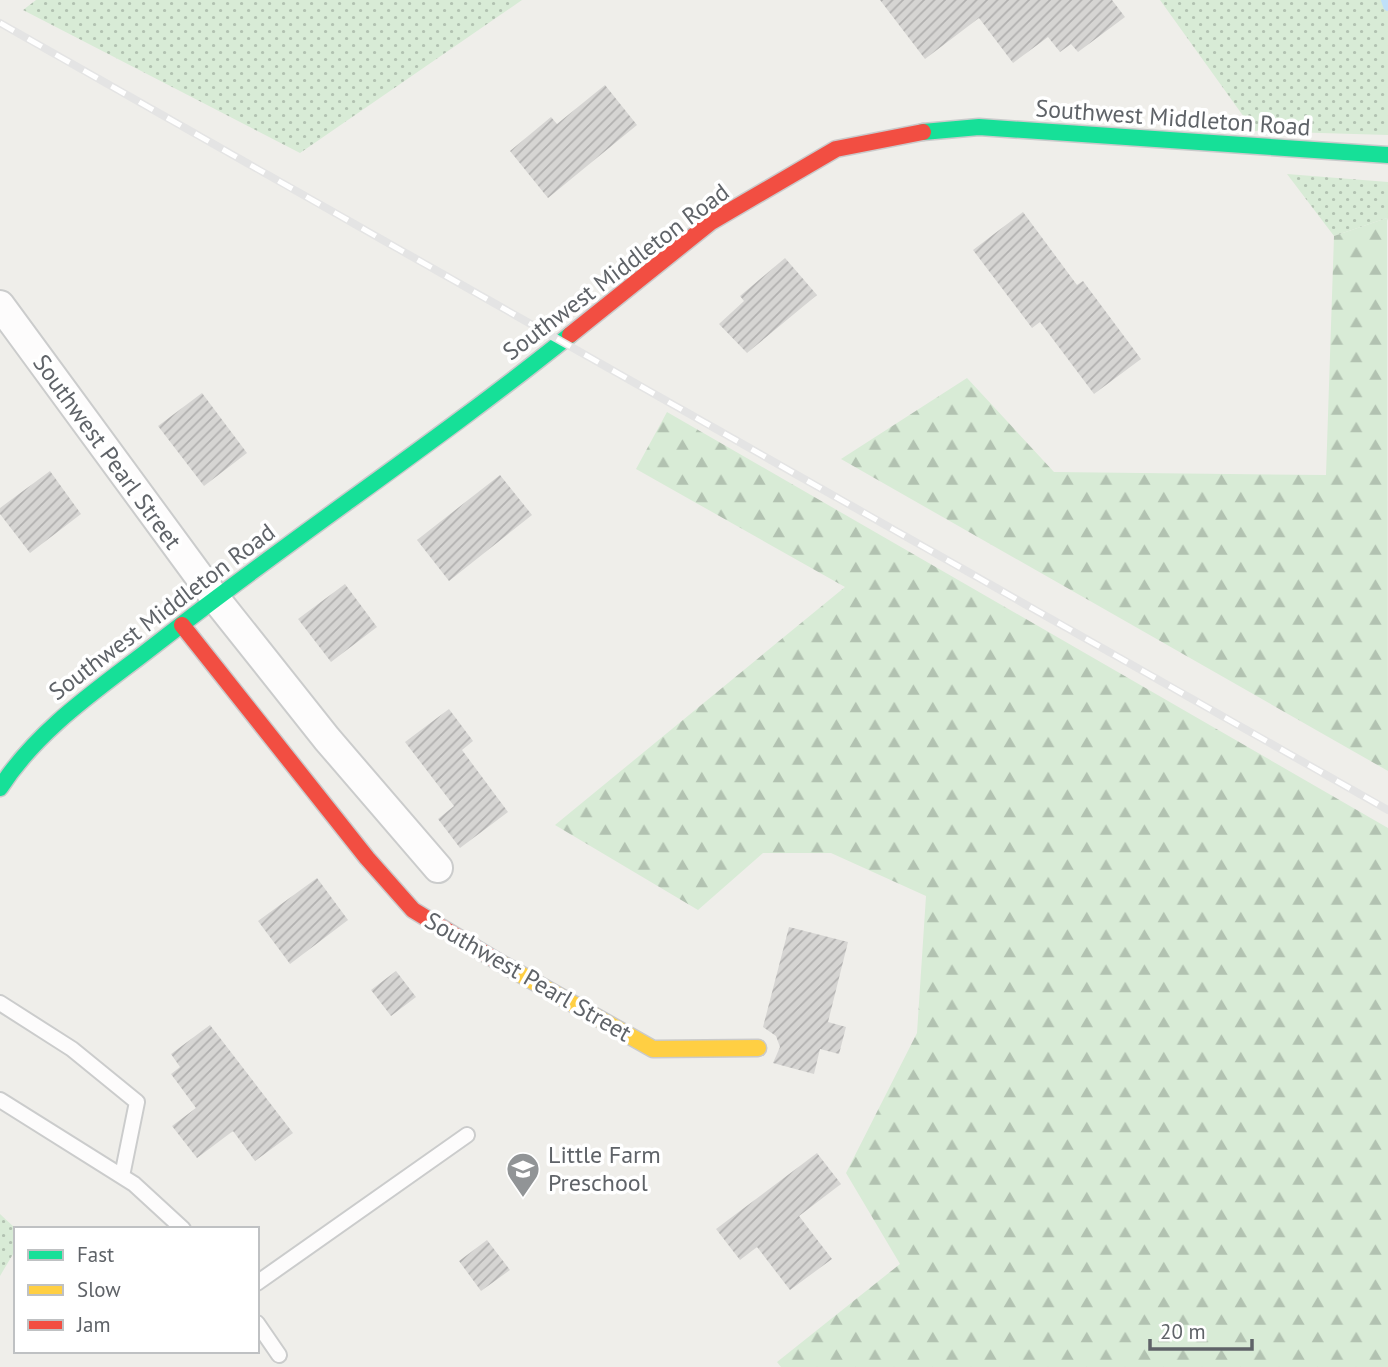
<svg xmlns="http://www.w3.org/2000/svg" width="1388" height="1367" font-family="'PT Sans',sans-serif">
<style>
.grass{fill:url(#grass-dots)}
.forest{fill:url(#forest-firs)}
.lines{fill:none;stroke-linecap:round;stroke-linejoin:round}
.stream{stroke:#bfe0f9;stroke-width:10}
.building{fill:url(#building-hatch)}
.lane-casing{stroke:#cbcccc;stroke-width:18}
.street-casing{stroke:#cbcccc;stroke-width:32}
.fast-casing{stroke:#cacacb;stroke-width:19}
.slow-casing{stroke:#cacacb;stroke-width:19}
.jam-casing{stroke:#cacacb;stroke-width:19}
.lane{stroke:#fdfcfc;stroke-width:14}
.street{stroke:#fdfcfc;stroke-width:28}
.fast{stroke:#16e098;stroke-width:16}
.slow{stroke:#ffcf43;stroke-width:16}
.jam{stroke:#f24e42;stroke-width:16}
.rail-casing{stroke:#e4e4e4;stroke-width:8}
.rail{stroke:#fff;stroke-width:5;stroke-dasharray:16;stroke-linecap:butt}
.labels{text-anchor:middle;stroke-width:7;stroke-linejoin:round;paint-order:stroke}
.street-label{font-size:24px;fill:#5f6368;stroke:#fff}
.poi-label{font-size:24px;fill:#5f6368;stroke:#fff;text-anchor:start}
</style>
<defs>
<pattern id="grass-dots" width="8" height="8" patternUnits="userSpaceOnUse" patternTransform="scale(1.75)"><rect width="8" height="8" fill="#d8ebd6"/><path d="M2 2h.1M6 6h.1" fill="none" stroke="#b2c2b1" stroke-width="1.8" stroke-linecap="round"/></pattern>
<pattern id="forest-firs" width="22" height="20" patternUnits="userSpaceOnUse" patternTransform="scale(1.75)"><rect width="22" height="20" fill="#d8ebd6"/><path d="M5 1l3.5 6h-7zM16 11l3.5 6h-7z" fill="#b2c2b1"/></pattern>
<pattern id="building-hatch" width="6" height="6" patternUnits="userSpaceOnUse" patternTransform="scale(1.75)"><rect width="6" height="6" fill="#d6d5d3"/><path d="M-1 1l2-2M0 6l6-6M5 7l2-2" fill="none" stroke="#b1b0af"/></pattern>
</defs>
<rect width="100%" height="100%" fill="#efeeea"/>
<!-- grass -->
<path class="grass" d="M 36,0 L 522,0 L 300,153 L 23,10 Z
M 1160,0 L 1388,0 L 1388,135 L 1254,131 Z
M 1287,174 L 1388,182 L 1388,221 L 1387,218 L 1334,236 Z
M 0,1214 L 16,1229 L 16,1249 L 0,1276 Z"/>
<!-- forest -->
<path class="forest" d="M 1387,218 L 1388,771 L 841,459 L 967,378 L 1054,472 L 1326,475 L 1334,236 Z
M 667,412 L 1388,828 L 1388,1367 L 781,1367 L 777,1362 L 900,1264 L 846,1173 L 917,1033 L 926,896 L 831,853 L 763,853 L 698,910 L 555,825 L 845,587 L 636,469 Z"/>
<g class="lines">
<!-- stream -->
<path class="stream" d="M 1386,0 L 1388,6"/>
</g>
<!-- building -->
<path class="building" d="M 880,0 L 1112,0 L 1125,17 L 1078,52 L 1071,44 L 1060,52 L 1048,37 L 1013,63 L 979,18 L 925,59 Z
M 605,85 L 637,125 L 548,198 L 510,151 L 551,117 L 557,124 Z
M 1023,212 L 1077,285 L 1083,281 L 1141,359 L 1094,394 L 1040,322 L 1032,328 L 973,250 Z
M 785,258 L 817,295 L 747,353 L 719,324 L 744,301 L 740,296 Z
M 202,393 L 247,453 L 204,486 L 158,426 Z
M 50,471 L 81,514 L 30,553 L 0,514 L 0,508 Z
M 500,475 L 532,515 L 449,581 L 417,540 Z
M 345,584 L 377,627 L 331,662 L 298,619 Z
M 449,709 L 473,741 L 462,750 L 508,812 L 460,848 L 438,819 L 454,806 L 405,742 Z
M 317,878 L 348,920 L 290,964 L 258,921 Z
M 789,927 L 848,942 L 828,1022 L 846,1027 L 839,1054 L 820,1049 L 814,1074 L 773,1063 L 780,1047 L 776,1036 L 763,1027 Z
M 396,971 L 416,997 L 391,1016 L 371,990 Z
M 210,1025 L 293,1133 L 255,1161 L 233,1131 L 197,1158 L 172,1126 L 196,1108 L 171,1074 L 180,1067 L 171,1054 Z
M 817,1153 L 841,1184 L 799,1216 L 832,1259 L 790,1290 L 757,1247 L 740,1260 L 716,1229 Z
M 487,1240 L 510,1270 L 481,1291 L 459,1261 Z"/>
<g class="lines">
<defs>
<path id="lane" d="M 0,1003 L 72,1049 L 137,1102 L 122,1176
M 0,1100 L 134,1184 L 183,1229
M 257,1283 L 467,1135
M 257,1323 L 279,1355"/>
<path id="street" d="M 0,305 L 215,598 L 327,739 L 438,868"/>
<path id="fast" d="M 923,132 L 979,127 L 1388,155
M 0,788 C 39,727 103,686 159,642 C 293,537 437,442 570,335"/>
<path id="slow" d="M 497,961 L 653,1049 L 758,1048"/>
<path id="jam" d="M 570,335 L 711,222 L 836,149 L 923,132
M 182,625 L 367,858 L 413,910 L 497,961"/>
</defs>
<!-- lane casing -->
<use href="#lane" class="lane-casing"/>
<!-- street casing -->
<use href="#street" class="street-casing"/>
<!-- fast casing -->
<use href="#fast" class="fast-casing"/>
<!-- slow casing -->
<use href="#slow" class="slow-casing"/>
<!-- jam casing -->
<use href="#jam" class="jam-casing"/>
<!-- lane -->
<use href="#lane" class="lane"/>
<!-- street -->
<use href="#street" class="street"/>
<!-- fast -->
<use href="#fast" class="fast"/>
<!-- slow -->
<use href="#slow" class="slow"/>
<!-- jam -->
<use href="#jam" class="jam"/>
<defs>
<path id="rail" d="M 0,23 L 1388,810"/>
</defs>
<!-- rail casing -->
<use href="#rail" class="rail-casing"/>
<!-- rail -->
<use href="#rail" class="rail"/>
</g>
<!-- icons -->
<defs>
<symbol id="school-pin" viewBox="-11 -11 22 30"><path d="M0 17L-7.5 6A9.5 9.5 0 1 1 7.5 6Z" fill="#919496" stroke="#fff"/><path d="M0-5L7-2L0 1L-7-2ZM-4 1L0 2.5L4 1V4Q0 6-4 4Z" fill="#fff"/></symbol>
</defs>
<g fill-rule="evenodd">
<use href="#school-pin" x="504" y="1150" width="38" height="52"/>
</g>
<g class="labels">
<!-- street labels -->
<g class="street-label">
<text transform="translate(1173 118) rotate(4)" y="8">Southwest Middleton Road</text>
<text transform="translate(616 272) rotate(-37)" y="8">Southwest Middleton Road</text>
<text transform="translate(107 452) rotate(54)" y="8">Southwest Pearl Street</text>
<text transform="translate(162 612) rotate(-37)" y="8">Southwest Middleton Road</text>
<text transform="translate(528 977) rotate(30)" y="8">Southwest Pearl Street</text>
</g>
<!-- poi labels -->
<g class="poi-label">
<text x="548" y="1163">Little Farm<tspan x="548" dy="28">Preschool</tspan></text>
</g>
</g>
<!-- legend -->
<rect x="14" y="1227" width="245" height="126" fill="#ffffff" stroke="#bfc1c3" stroke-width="2"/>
<rect x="28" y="1250" width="35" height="10" fill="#16e098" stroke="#bfc1c3" stroke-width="2"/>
<text x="77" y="1262" font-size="21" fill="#5f6368">Fast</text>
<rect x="28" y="1285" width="35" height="10" fill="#ffcf43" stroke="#bfc1c3" stroke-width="2"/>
<text x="77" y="1297" font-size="21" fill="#5f6368">Slow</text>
<rect x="28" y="1320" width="35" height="10" fill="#f24e42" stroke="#bfc1c3" stroke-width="2"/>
<text x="77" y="1332" font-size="21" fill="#5f6368">Jam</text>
<!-- scale -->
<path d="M1150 1339v10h102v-10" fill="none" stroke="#5f6368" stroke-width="3.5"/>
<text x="1160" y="1339" font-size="21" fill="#5f6368" stroke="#ffffff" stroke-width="5" paint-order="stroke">20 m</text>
</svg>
